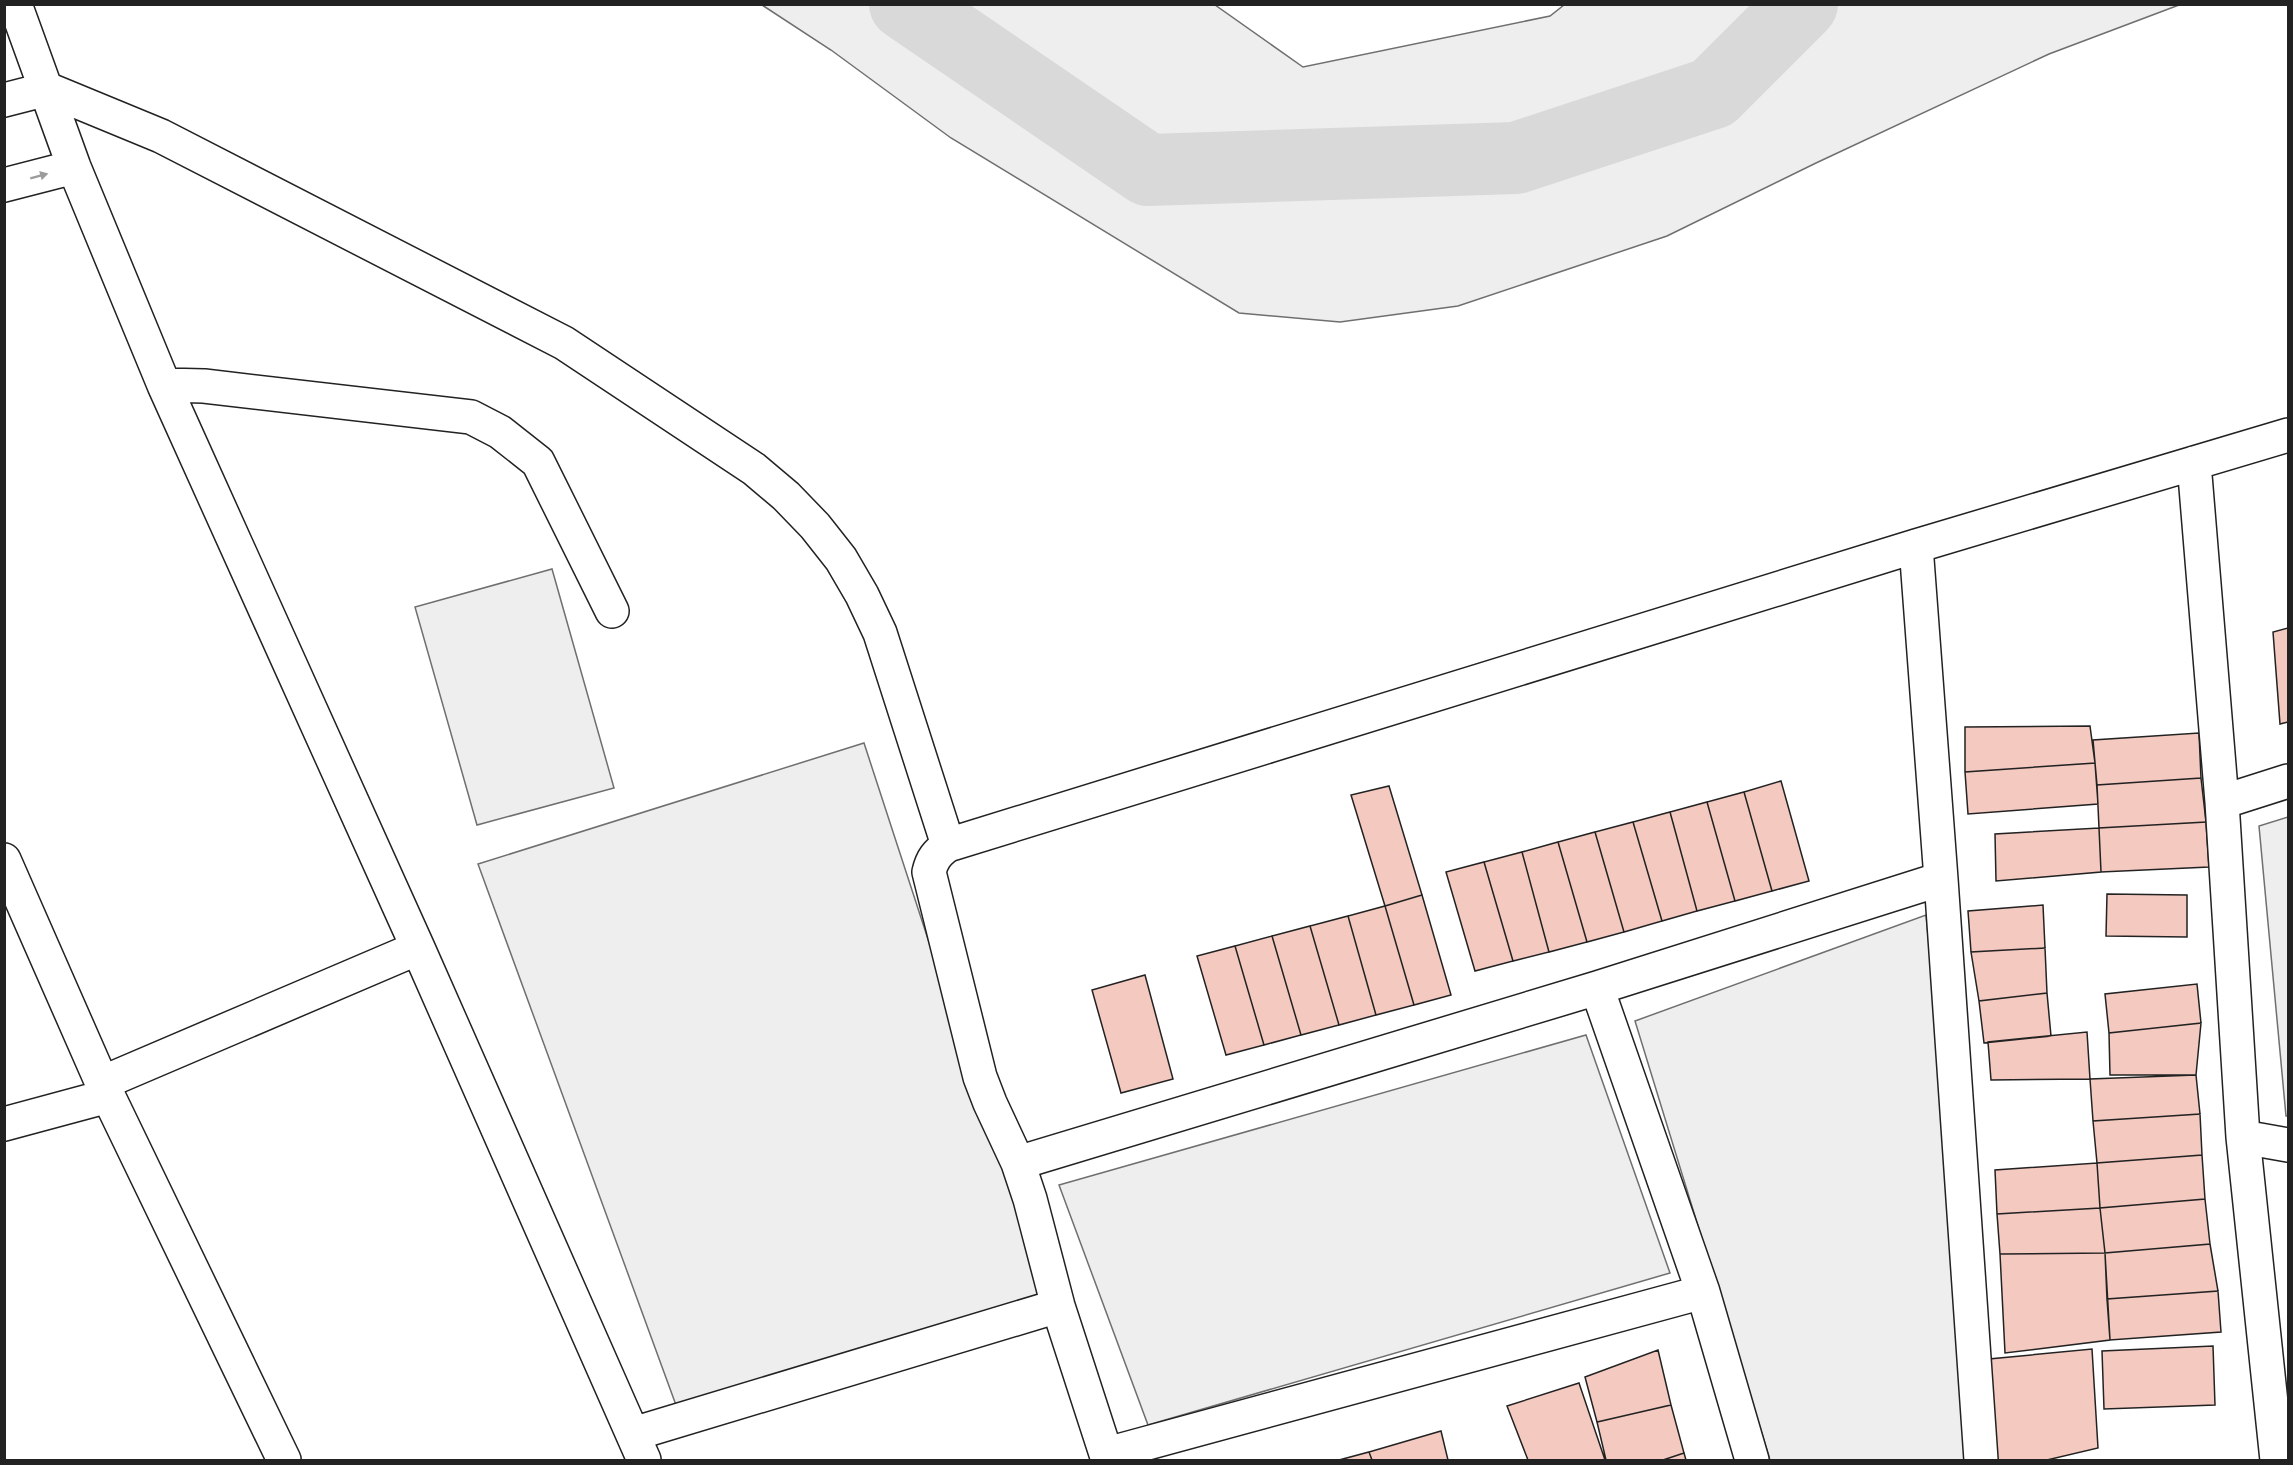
<svg xmlns="http://www.w3.org/2000/svg" width="2293" height="1465" font-family="'Crimson Pro',serif">
<style>
.green{fill:#eee;stroke:#6f6f6f;stroke-width:1.5}
.lines{fill:none;stroke-linecap:round;stroke-linejoin:round}
.river{stroke:#d9d9d9;stroke-width:72}
.building{fill:#f3c9c0;stroke:#222;stroke-width:1.5}
.minor-casing{stroke:#222;stroke-width:36}
.minor{stroke:#fff;stroke-width:33}
.oneway{fill:#9c9c9c}
</style>
<rect width="100%" height="100%" fill="#fff"/>
<!-- green -->
<path class="green" d="M 762,5 L 1215,5 L 1303,67 L 1550,16 L 1564,5 L 2179,5 L 2049,54 L 1816,163 L 1667,236 L 1458,306 L 1340,322 L 1239,313 L 951,138 L 831,50 Z
M 552,569 L 614,788 L 477,825 L 415,607 Z
M 864,743 L 1047,1304 L 680,1416 L 478,864 Z
M 2288,817 L 2288,1116 L 2286,1116 L 2259,826 Z
M 1926,915 L 1979,1460 L 1770,1460 L 1635,1021 Z
M 1586,1035 L 1670,1273 L 1148,1425 L 1059,1185 Z"/>
<g class="lines">
<!-- river -->
<path class="river" d="M 905,4 L 1148,170 L 1516,158 L 1713,93 L 1802,4"/>
</g>
<!-- building -->
<path class="building" d="M 2288,628 L 2288,722 L 2280,724 L 2273,632 Z
M 2090,726 L 2095,763 L 1965,772 L 1965,727 Z
M 2199,733 L 2201,778 L 2097,785 L 2093,740 Z
M 2095,763 L 2098,804 L 1968,814 L 1965,772 Z
M 2201,778 L 2206,822 L 2099,828 L 2097,785 Z
M 1781,781 L 1809,881 L 1772,891 L 1744,792 Z
M 1389,786 L 1422,895 L 1385,906 L 1351,795 Z
M 1744,792 L 1772,891 L 1735,901 L 1707,802 Z
M 1707,802 L 1735,901 L 1697,911 L 1670,812 Z
M 1670,812 L 1697,911 L 1662,921 L 1633,822 Z
M 1633,822 L 1662,921 L 1624,932 L 1595,832 Z
M 2206,822 L 2209,867 L 2101,872 L 2099,828 Z
M 2099,828 L 2101,872 L 1996,881 L 1995,834 Z
M 1595,832 L 1624,932 L 1587,942 L 1558,842 Z
M 1558,842 L 1587,942 L 1549,952 L 1522,852 Z
M 1522,852 L 1549,952 L 1513,961 L 1484,862 Z
M 1484,862 L 1513,961 L 1475,971 L 1446,872 Z
M 2107,894 L 2187,895 L 2187,937 L 2106,936 Z
M 1422,895 L 1451,995 L 1414,1005 L 1385,906 Z
M 2043,905 L 2045,948 L 1971,952 L 1968,911 Z
M 1385,906 L 1414,1005 L 1376,1015 L 1348,916 Z
M 1348,916 L 1376,1015 L 1339,1025 L 1310,926 Z
M 1310,926 L 1339,1025 L 1301,1035 L 1272,936 Z
M 1272,936 L 1301,1035 L 1264,1045 L 1235,946 Z
M 1235,946 L 1264,1045 L 1226,1055 L 1197,956 Z
M 2045,948 L 2047,993 L 1979,1001 L 1971,952 Z
M 1145,975 L 1173,1079 L 1121,1093 L 1092,990 Z
M 2197,984 L 2201,1023 L 2109,1033 L 2105,994 Z
M 2047,993 L 2051,1036 L 1984,1043 L 1979,1001 Z
M 2201,1023 L 2196,1075 L 2110,1075 L 2109,1033 Z
M 2087,1032 L 2090,1079 L 1991,1080 L 1988,1042 Z
M 2196,1075 L 2200,1114 L 2093,1121 L 2090,1079 Z
M 2200,1114 L 2202,1155 L 2097,1163 L 2093,1121 Z
M 2202,1155 L 2205,1199 L 2100,1208 L 2097,1163 Z
M 2097,1163 L 2100,1208 L 1997,1214 L 1995,1170 Z
M 2205,1199 L 2210,1244 L 2105,1253 L 2100,1208 Z
M 2100,1208 L 2105,1253 L 2000,1254 L 1997,1214 Z
M 2210,1244 L 2218,1291 L 2107,1299 L 2105,1253 Z
M 2105,1253 L 2110,1340 L 2005,1353 L 2000,1254 Z
M 2218,1291 L 2221,1332 L 2110,1340 L 2107,1299 Z
M 2213,1346 L 2215,1405 L 2104,1409 L 2102,1351 Z
M 2092,1349 L 2098,1448 L 2047,1460 L 1995,1460 L 1989,1359 Z
M 1658,1350 L 1671,1405 L 1597,1422 L 1585,1377 Z
M 1579,1383 L 1605,1460 L 1528,1460 L 1507,1406 Z
M 1671,1405 L 1684,1453 L 1663,1460 L 1606,1460 L 1597,1422 Z
M 1441,1431 L 1448,1460 L 1372,1460 L 1369,1452 Z
M 1369,1452 L 1372,1460 L 1339,1460 Z
M 1684,1453 L 1686,1460 L 1663,1460 Z"/>
<g class="lines">
<defs>
<path id="minor" d="M 15,4 L 74,167 L 164,385 L 418,948 L 644,1460
M 4,100 L 47,89 L 161,136 L 564,343 L 754,469 L 786,496 L 815,526 L 841,559 L 862,595 L 880,633 L 948,845
M 4,185 L 74,167
M 164,385 L 204,386 L 471,417 L 500,432 L 538,462 L 612,611
M 2194,463 L 2222,802 L 2243,1137 L 2277,1460
M 1916,546 L 1941,879 L 1981,1460
M 2222,802 L 2288,781
M 4,860 L 102,1083 L 284,1460
M 1597,988 L 1703,1292 L 1752,1460
M 102,1083 L 418,948
M 4,1124 L 108,1096
M 2243,1137 L 2288,1145
M 1018,1163 L 1597,988 L 1941,879
M 633,1434 L 1058,1306
M 1107,1454 L 1703,1292
M 1108,1460 L 1058,1306 L 1030,1199 L 1018,1163 L 990,1103 L 980,1077 L 929,872 C 932,859 937,853 948,845 L 1916,546 L 2288,435"/>
</defs>
<!-- minor casing -->
<use href="#minor" class="minor-casing"/>
<!-- minor -->
<use href="#minor" class="minor"/>
</g>
<!-- one-way arrows -->
<defs><path id="oneway-solid" d="M-6-.8H1V-3.2L6.5 0L1 3.2V.8H-6Z" transform="scale(1.5)"/></defs>
<use class="oneway" href="#oneway-solid" transform="translate(39 176) rotate(-15)"/>
<!-- border -->
<rect width="2293" height="1465" fill="none" stroke="#222222" stroke-width="12"/>
</svg>
